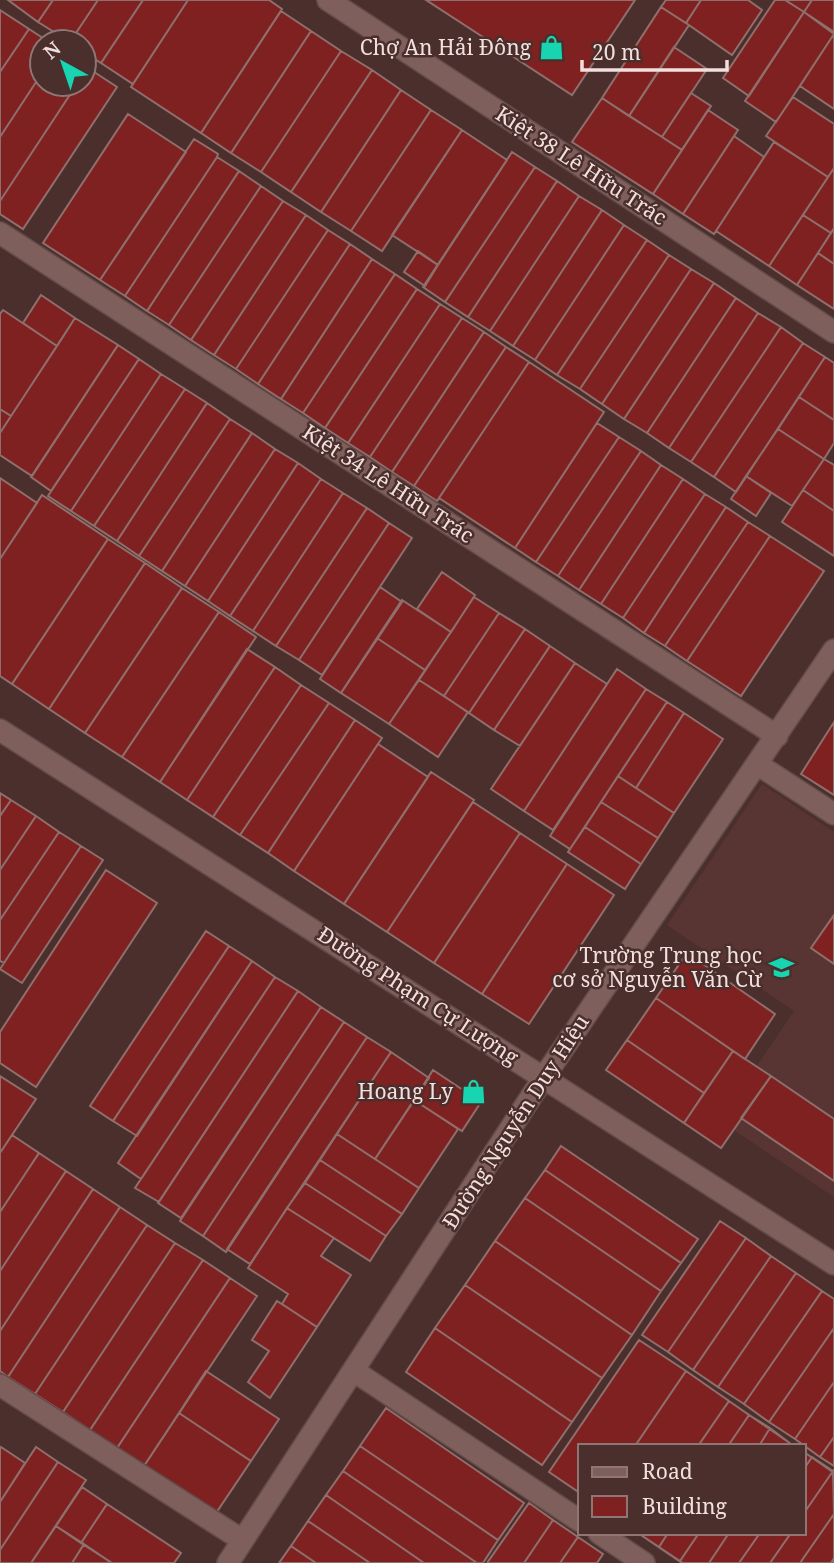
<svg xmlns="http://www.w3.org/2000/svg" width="834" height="1563" font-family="'Noto Serif',serif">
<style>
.built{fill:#583532}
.building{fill:#7f2121;stroke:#8f6f6c;stroke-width:2}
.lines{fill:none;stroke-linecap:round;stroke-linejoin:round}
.lane-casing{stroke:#624b49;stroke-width:24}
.street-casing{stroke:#624b49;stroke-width:24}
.lane{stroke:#7e5f5c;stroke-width:21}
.street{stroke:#7e5f5c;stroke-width:21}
.labels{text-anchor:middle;stroke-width:5;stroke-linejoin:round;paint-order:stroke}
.poi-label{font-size:21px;fill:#f2e0de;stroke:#4a2f2c;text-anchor:end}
.street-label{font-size:21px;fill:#f2e0de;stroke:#4a2f2c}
</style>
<rect width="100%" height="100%" fill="#4a2f2c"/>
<!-- built -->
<path class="built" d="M 762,784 L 834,832 L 834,1197 L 720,1121 L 794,1011 L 667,925 Z"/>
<!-- building -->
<path class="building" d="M 8,0 L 53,0 L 38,22 Z
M 53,0 L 98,0 L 70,42 L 38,22 Z
M 98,0 L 143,0 L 101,63 L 84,52 L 84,42 L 70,42 Z
M 143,0 L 188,0 L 133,84 L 101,63 Z
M 188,0 L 269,0 L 282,9 L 201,133 L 131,87 Z
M 426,0 L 635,0 L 572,95 Z
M 666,0 L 701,0 L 686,23 L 661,7 Z
M 701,0 L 748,0 L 762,10 L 732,55 L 686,23 Z
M 775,0 L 785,0 L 804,12 L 749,96 L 723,78 Z
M 785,0 L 812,0 L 804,12 Z
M 812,0 L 834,0 L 834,32 L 804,12 Z
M 661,7 L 689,25 L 629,116 L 602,98 Z
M 0,10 L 29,29 L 0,72 Z
M 281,11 L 311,31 L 231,153 L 201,133 Z
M 804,12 L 834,34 L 776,122 L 745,101 Z
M 29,29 L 49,42 L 42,42 L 42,73 L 0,137 L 0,72 Z
M 311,31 L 341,51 L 261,172 L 231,153 Z
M 834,34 L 834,109 L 800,86 Z
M 674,47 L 707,69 L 662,137 L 629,116 Z
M 341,51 L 372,70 L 291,192 L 261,172 Z
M 88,68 L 117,87 L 23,229 L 0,214 L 0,201 L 77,84 L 84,84 Z
M 372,70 L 401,90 L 321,212 L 291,192 Z
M 42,73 L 42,84 L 77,84 L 0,201 L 0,137 Z
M 401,90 L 431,110 L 351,231 L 321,212 Z
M 691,93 L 711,106 L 682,150 L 662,137 Z
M 793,97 L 834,124 L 834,168 L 828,177 L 766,136 Z
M 602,98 L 682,150 L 653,194 L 572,142 Z
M 431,110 L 462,130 L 382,251 L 351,231 Z
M 708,110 L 738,130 L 683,214 L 653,194 Z
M 128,114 L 186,152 L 100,280 L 43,243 Z
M 462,130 L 507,160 L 438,265 L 392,235 Z
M 734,136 L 764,157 L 714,234 L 683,214 Z
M 194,139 L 218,154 L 217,157 L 125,296 L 100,280 Z
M 774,142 L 828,177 L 769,266 L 716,231 Z
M 512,152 L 535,167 L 445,302 L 423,287 Z
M 217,157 L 239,171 L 147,311 L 125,296 Z
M 535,167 L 557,181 L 468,317 L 445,302 Z
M 834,168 L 834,228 L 831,233 L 803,215 Z
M 239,171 L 261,186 L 169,325 L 147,311 Z
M 557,181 L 579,196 L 490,331 L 468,317 Z
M 261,186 L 283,201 L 191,340 L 169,325 Z
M 579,196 L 602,210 L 513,346 L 490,331 Z
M 283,201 L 306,215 L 214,355 L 191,340 Z
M 602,210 L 624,225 L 535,360 L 513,346 Z
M 306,215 L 328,230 L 236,369 L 214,355 Z
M 803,215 L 831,233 L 797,285 L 769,266 Z
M 624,225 L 647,240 L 557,375 L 535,360 Z
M 834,228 L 834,264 L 818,253 Z
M 328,230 L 350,244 L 258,384 L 236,369 Z
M 647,240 L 669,255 L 580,389 L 557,375 Z
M 350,244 L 372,259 L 281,399 L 258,384 Z
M 418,251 L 438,265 L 425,286 L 404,272 Z
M 818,253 L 834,264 L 834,309 L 797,285 Z
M 669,255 L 691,269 L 602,404 L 580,389 Z
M 372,259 L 395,274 L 303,413 L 281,399 Z
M 691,269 L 714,283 L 624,419 L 602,404 Z
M 395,274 L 417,289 L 325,428 L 303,413 Z
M 714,283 L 736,298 L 647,433 L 624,419 Z
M 417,289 L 440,304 L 348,443 L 325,428 Z
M 41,295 L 75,318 L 57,346 L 23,323 Z
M 736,298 L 758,313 L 669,448 L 647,433 Z
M 440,304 L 462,318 L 370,457 L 348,443 Z
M 3,310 L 57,346 L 11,416 L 0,409 L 0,314 Z
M 758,313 L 781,327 L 691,462 L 669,448 Z
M 75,318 L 118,345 L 32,476 L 0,455 L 0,433 Z
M 462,318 L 484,332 L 392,472 L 370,457 Z
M 781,327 L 803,343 L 714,477 L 691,462 Z
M 484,332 L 506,347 L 414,486 L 392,472 Z
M 803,343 L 825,357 L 736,492 L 714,477 Z
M 118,345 L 139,359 L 51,491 L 31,477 Z
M 506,347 L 529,362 L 437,501 L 414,486 Z
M 825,357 L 834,363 L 834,420 L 799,397 Z
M 139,359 L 161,374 L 71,511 L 48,496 Z
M 529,362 L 604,412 L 515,548 L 439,498 Z
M 161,374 L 185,389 L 94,526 L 71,511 Z
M 185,389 L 207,403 L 117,541 L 94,526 Z
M 799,397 L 834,420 L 834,443 L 824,459 L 778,429 Z
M 207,403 L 230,419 L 139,556 L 117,541 Z
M 0,409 L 11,416 L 0,433 Z
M 230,419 L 252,433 L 162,571 L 139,556 Z
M 597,423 L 619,437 L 536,562 L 515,548 Z
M 778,429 L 824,459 L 792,506 L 746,476 Z
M 252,433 L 275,449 L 185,586 L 162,571 Z
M 619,437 L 641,451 L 558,576 L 536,562 Z
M 275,449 L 298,463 L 208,601 L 185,586 Z
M 641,451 L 661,465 L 579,590 L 558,576 Z
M 824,459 L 834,465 L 834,511 L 803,490 Z
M 298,463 L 321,479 L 230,616 L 208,601 Z
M 661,465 L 683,479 L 601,604 L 579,590 Z
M 746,476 L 771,493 L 756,516 L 731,499 Z
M 0,478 L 37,503 L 0,559 Z
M 321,479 L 343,493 L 253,631 L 230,616 Z
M 683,479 L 705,494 L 623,618 L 601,604 Z
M 803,490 L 834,511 L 834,556 L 782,522 Z
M 343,493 L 367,508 L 276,646 L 253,631 Z
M 705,494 L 726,507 L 644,633 L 623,618 Z
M 42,495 L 108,539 L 12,684 L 0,676 L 0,559 Z
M 726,507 L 748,522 L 665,646 L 644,633 Z
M 367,508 L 389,523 L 299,660 L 276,646 Z
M 748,522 L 770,536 L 687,661 L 665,646 Z
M 389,523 L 412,538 L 322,675 L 299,660 Z
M 770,536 L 824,571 L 741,696 L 687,661 Z
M 108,539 L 145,563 L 49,709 L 12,684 Z
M 145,563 L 182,588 L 85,733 L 49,709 Z
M 442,572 L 475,595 L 451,632 L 417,609 Z
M 380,587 L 402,602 L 341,693 L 320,679 Z
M 182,588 L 219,612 L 122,757 L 85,733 Z
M 474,597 L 499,613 L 444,696 L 419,680 Z
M 402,600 L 451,632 L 425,670 L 377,638 Z
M 219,612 L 256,637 L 160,782 L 122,757 Z
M 499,613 L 525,629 L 469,713 L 444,696 Z
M 525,629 L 550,646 L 494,730 L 469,713 Z
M 377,638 L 425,670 L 389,724 L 341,693 Z
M 550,646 L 575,663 L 520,746 L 494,730 Z
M 247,649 L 275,667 L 187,800 L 160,782 Z
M 575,663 L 607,684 L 524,811 L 491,789 Z
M 275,667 L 301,685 L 213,817 L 187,800 Z
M 617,669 L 646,689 L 553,830 L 524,811 Z
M 419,680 L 468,712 L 438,757 L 389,724 Z
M 301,685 L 329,703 L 240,835 L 213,817 Z
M 646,689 L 667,702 L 570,849 L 550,836 Z
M 667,702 L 684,713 L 636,788 L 618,776 Z
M 329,703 L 355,720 L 268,853 L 240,835 Z
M 684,713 L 723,739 L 674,813 L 636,788 Z
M 355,720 L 382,738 L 294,871 L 268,853 Z
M 834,722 L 834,795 L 801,774 Z
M 378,744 L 428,777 L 344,904 L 294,871 Z
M 431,772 L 474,800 L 387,932 L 344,904 Z
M 618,776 L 674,813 L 658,838 L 601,802 Z
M 0,793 L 11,800 L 0,816 Z
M 11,800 L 36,816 L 0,870 L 0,816 Z
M 473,802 L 520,833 L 434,963 L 387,932 Z
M 601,802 L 658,838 L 641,864 L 585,827 Z
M 36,816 L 59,832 L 0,920 L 0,870 Z
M 585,827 L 641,864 L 625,889 L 568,852 Z
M 59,832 L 81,846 L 4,963 L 0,961 L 0,920 Z
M 520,833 L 567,864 L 482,994 L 434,963 Z
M 81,846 L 103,860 L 22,983 L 0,969 Z
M 567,864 L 614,895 L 529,1024 L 482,994 Z
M 106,870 L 157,903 L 36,1087 L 0,1063 L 0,1032 Z
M 834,915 L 834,964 L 811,948 Z
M 206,931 L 229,946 L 113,1121 L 90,1106 Z
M 229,946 L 252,961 L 137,1136 L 113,1121 Z
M 687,953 L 775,1014 L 745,1059 L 656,998 Z
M 252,961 L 275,977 L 141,1179 L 118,1163 Z
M 275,977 L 298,991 L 159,1202 L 135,1188 Z
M 298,991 L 321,1007 L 181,1218 L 158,1203 Z
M 656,998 L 733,1051 L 704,1093 L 627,1040 Z
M 321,1007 L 344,1022 L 203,1236 L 180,1221 Z
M 344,1022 L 367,1037 L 226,1252 L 203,1236 Z
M 367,1037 L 391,1052 L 250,1264 L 227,1249 Z
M 627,1040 L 704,1093 L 684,1123 L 606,1070 Z
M 733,1051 L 771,1076 L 721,1148 L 684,1123 Z
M 391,1052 L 429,1078 L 375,1159 L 337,1134 Z
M 433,1070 L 481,1102 L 462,1131 L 414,1100 Z
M 0,1076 L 36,1099 L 0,1153 Z
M 771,1076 L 834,1119 L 834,1181 L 741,1118 Z
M 414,1100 L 458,1129 L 419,1188 L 375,1159 Z
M 337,1134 L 419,1188 L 402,1214 L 320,1160 Z
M 12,1135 L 39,1153 L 0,1212 L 0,1153 Z
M 561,1146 L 698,1239 L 681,1263 L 545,1170 Z
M 39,1153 L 66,1171 L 0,1271 L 0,1212 Z
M 320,1160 L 402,1214 L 386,1236 L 305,1183 Z
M 545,1170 L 681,1263 L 661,1291 L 525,1198 Z
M 66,1171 L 93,1189 L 0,1331 L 0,1271 Z
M 305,1183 L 386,1236 L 370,1261 L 287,1208 Z
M 93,1189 L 120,1207 L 8,1377 L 0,1371 L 0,1331 Z
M 525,1198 L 661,1291 L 632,1335 L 495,1241 Z
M 120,1207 L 147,1225 L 35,1394 L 8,1377 Z
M 287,1208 L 334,1238 L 321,1256 L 351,1275 L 317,1327 L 282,1304 L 288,1294 L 248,1268 Z
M 720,1221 L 746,1238 L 668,1352 L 642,1335 Z
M 147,1225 L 175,1243 L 63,1412 L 35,1394 Z
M 746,1238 L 771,1256 L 693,1370 L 668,1352 Z
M 495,1241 L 632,1335 L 602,1378 L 465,1285 Z
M 175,1243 L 203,1260 L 90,1430 L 63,1412 Z
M 771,1256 L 796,1273 L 718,1387 L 693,1370 Z
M 203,1260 L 230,1278 L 117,1448 L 90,1430 Z
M 796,1273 L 822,1291 L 744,1404 L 718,1387 Z
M 230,1278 L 257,1296 L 144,1466 L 117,1448 Z
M 465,1285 L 602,1378 L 572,1422 L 435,1328 Z
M 822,1291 L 834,1299 L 834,1328 L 769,1422 L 744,1404 Z
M 277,1301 L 317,1327 L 270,1398 L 248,1382 L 269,1351 L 252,1340 Z
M 435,1328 L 572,1422 L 542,1465 L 406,1372 Z
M 834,1328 L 834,1382 L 795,1439 L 769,1422 Z
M 639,1340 L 686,1371 L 635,1446 L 580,1446 L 580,1493 L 549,1472 Z
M 206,1371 L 279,1419 L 251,1461 L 179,1413 Z
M 686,1371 L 729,1401 L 698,1446 L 635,1446 Z
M 834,1382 L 834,1437 L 820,1457 L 795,1439 Z
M 729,1401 L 749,1415 L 728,1446 L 698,1446 Z
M 729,1401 L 794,1446 L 698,1446 Z
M 386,1408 L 524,1503 L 498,1540 L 360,1446 Z
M 179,1413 L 251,1461 L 216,1513 L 144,1466 Z
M 749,1415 L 770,1428 L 759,1446 L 728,1446 Z
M 770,1428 L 791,1444 L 790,1446 L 759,1446 Z
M 834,1437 L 834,1466 L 820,1457 Z
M 360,1446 L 498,1540 L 483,1563 L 477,1563 L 343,1471 Z
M 1,1447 L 25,1463 L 0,1502 L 0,1449 Z
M 36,1447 L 58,1462 L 0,1550 L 0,1502 Z
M 804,1452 L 834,1473 L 834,1563 L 682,1563 L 638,1533 L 804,1533 Z
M 812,1457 L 833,1471 L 804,1513 L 804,1469 Z
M 58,1462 L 86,1480 L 31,1563 L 0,1563 L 0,1550 Z
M 343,1471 L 477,1563 L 424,1563 L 326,1495 Z
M 833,1471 L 834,1514 L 800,1563 L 770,1563 L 791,1533 L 804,1533 L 804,1513 Z
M 82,1487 L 107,1504 L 81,1543 L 56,1526 Z
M 326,1495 L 424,1563 L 370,1563 L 308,1521 Z
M 529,1503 L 553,1520 L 524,1563 L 487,1563 Z
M 107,1504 L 181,1553 L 174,1563 L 112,1563 L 81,1543 Z
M 834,1514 L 834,1558 L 831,1563 L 800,1563 Z
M 553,1520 L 578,1537 L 560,1563 L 524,1563 Z
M 308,1521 L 370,1563 L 316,1563 L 291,1546 Z
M 56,1526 L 84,1544 L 72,1563 L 31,1563 Z
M 638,1533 L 668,1533 L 659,1547 Z
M 668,1533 L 699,1533 L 680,1561 L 659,1547 Z
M 699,1533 L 729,1533 L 709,1563 L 683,1563 L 680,1561 Z
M 729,1533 L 760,1533 L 739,1563 L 709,1563 Z
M 760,1533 L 791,1533 L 770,1563 L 739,1563 Z
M 578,1537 L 603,1554 L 597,1563 L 560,1563 Z
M 84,1544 L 103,1557 L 112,1563 L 72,1563 Z
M 291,1546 L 316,1563 L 279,1563 Z"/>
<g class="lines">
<defs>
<path id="lane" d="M 757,764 L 834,814"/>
<path id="street" d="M 328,0 L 834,332
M 0,233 L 777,736
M 0,730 L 834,1264
M 354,1371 L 580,1521
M 0,1385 L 242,1540
M 599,1533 L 644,1563
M 228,1563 L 544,1077 L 834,650"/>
</defs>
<!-- lane casing -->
<use href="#lane" class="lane-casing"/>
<!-- street casing -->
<use href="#street" class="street-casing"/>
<!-- lane -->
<use href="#lane" class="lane"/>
<!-- street -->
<use href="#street" class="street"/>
</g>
<!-- icons -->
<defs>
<symbol id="shop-bare" viewBox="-9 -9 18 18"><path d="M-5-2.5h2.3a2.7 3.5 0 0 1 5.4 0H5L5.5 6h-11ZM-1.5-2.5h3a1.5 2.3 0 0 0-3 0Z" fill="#18d5b2" stroke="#4a2f2c" stroke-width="2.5" paint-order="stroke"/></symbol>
<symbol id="school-bare" viewBox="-9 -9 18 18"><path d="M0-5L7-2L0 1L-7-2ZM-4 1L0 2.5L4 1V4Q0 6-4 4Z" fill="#18d5b2" stroke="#4a2f2c" stroke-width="2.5" paint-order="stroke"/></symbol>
</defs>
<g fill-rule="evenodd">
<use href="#shop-bare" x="534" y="30" width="35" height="35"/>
<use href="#school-bare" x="764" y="950" width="35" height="35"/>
<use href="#shop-bare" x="456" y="1074" width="35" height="35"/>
</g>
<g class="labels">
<!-- poi labels -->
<g class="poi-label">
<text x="531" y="55">Chợ An Hải Đông</text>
<text x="762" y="963">Trường Trung học<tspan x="762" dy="24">cơ sở Nguyễn Văn Cừ</tspan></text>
<text x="453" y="1099">Hoang Ly</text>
</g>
<!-- street labels -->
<g class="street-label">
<text transform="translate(581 166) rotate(33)" y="7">Kiệt 38 Lê Hữu Trác</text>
<text transform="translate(388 484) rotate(33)" y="7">Kiệt 34 Lê Hữu Trác</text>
<text transform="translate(418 996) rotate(33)" y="7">Đường Phạm Cự Lượng</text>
<text transform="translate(516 1122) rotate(-57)" y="7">Đường Nguyễn Duy Hiệu</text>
</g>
</g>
<!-- legend -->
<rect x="578" y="1444" width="228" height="91" fill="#4a2f2c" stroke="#8d7673" stroke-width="2"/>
<rect x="592" y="1467" width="35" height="10" fill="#7e5f5c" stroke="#8d7673" stroke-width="2"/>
<text x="642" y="1479" font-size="21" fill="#f2e0de">Road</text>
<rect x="592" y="1496" width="35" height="21" fill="#7f2121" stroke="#8d7673" stroke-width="2"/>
<text x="642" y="1514" font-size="21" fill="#f2e0de">Building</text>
<!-- north arrow -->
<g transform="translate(63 63) rotate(320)"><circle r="33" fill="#4a2f2c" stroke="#8d7673" stroke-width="2"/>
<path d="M0-5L12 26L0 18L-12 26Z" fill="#18d5b2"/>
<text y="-10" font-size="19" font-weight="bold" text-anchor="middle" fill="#f2e0de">N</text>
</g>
<!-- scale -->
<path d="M582 60v10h145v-10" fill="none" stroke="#f2e0de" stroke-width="3.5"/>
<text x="592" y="60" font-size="21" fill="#f2e0de" stroke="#4a2f2c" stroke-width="5" paint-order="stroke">20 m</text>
</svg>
